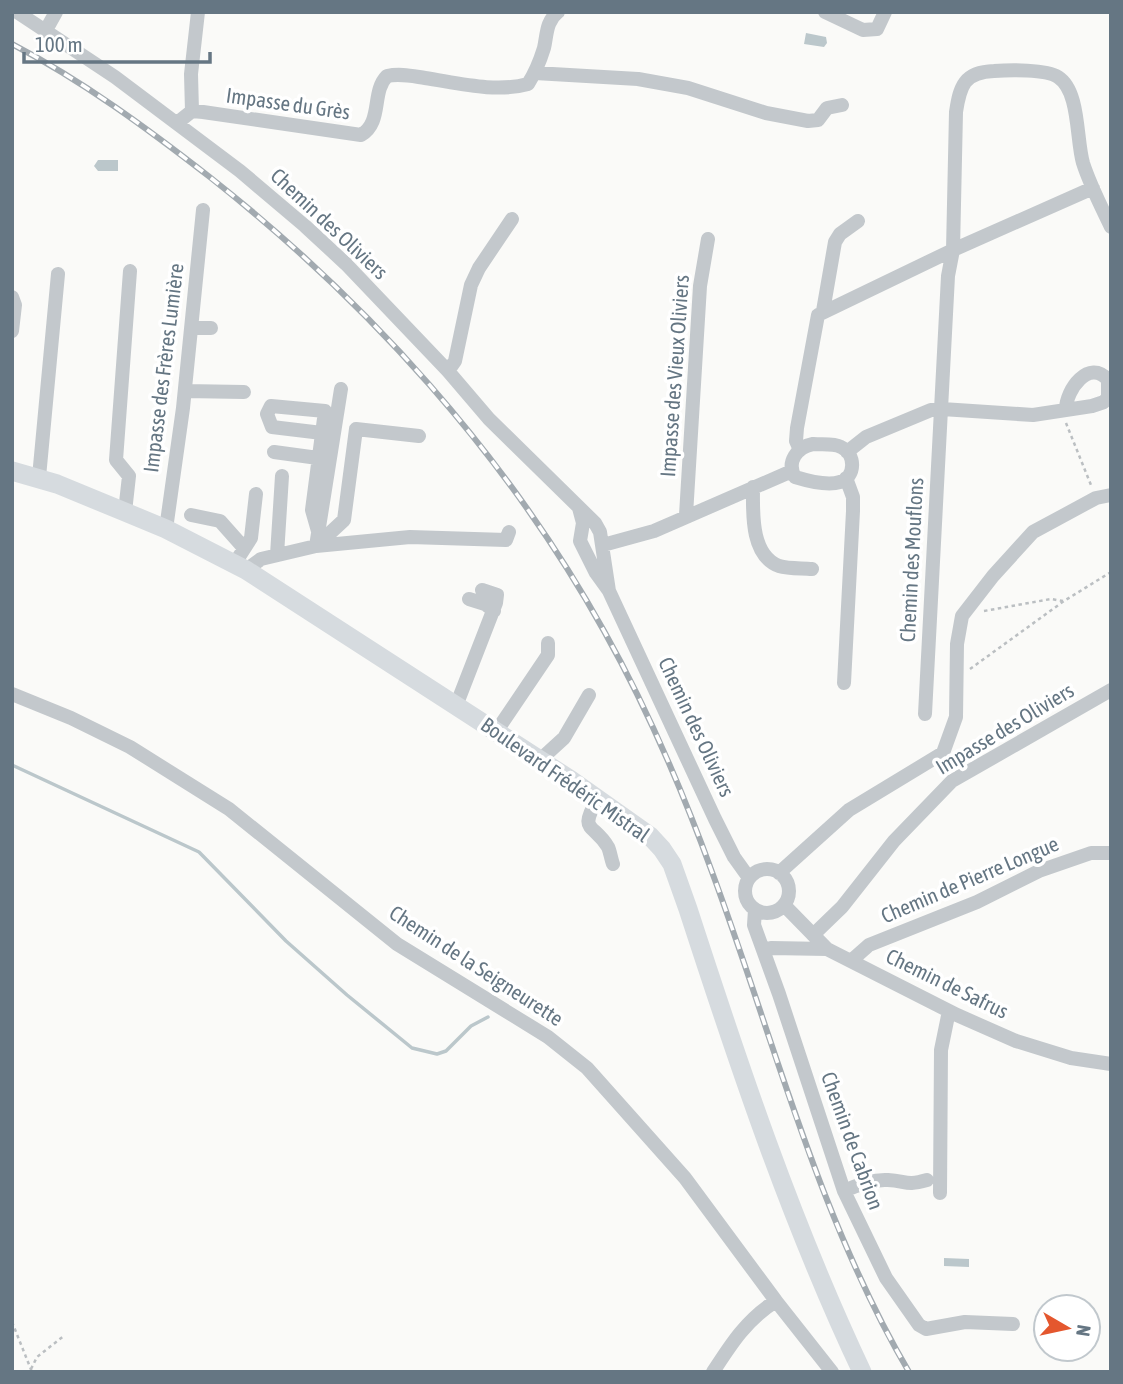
<svg xmlns="http://www.w3.org/2000/svg" width="1123" height="1384" font-family="'Asap Condensed',sans-serif">
<style>
.water{fill:#bbc7cb}
.lines{fill:none;stroke-linecap:round;stroke-linejoin:round}
.stream{stroke:#bbc7cb;stroke-width:3.5}
.path{stroke:#bbbfc2;stroke-width:2.5;stroke-dasharray:3.5 3.5;stroke-linecap:butt}
.minor{stroke:#c3c8cc;stroke-width:14}
.major{stroke:#d6dbdf;stroke-width:19}
.rail-casing{stroke:#a2aab0;stroke-width:6}
.rail{stroke:#fff;stroke-width:3.5;stroke-dasharray:10;stroke-linecap:butt}
.labels{text-anchor:middle;stroke-width:7;stroke-linejoin:round;paint-order:stroke}
.street-label{font-size:21px;fill:#657683;stroke:#fff}
</style>
<rect width="100%" height="100%" fill="#fafaf8"/>
<!-- water -->
<path class="water" d="M 806,33 L 826,37 L 827,43 L 824,47 L 804,44 Z
M 98,160 L 118,160 L 118,171 L 98,171 L 94,166 Z
M 153,437 L 164,438 L 157,458 L 149,454 Z
M 944,1258 L 969,1259 L 969,1267 L 944,1266 Z"/>
<g class="lines">
<!-- stream -->
<path class="stream" d="M 12,765 L 199,852 L 286,941 L 347,995 L 412,1048 L 437,1054 L 446,1051 L 471,1026 L 488,1017"/>
<!-- path -->
<path class="path" d="M 1066,423 L 1091,485
M 984,611 L 1051,599 L 1063,601
M 970,669 L 1064,601 L 1111,572
M 12,1322 L 32,1372
M 31,1369 L 37,1357 L 65,1335"/>
<!-- minor -->
<path class="minor" d="M 17,12 L 115,77 L 240,171 L 305,226 L 346,264 L 448,371 L 489,419 L 595,523 L 600,532 L 609,591
M 825,12 L 863,30 L 877,29 L 885,12
M 46,30 L 56,12
M 535,73 L 638,79 L 688,88 L 766,113 L 808,121 L 818,120 L 827,108 L 842,105
M 192,111 L 191,74 L 198,12
M 177,123 L 192,111 L 203,112 L 361,135 C 383,122 371,92 387,76 C 400,73 412,76 425,78 C 458,83 496,93 528,84 C 535,73 540,61 544,48 C 547,35 546,21 558,12
M 1093,188 L 953,250 L 956,112 C 960,86 964,72 994,71 C 1009,70 1046,69 1058,77 C 1080,91 1076,139 1083,163 C 1090,185 1101,206 1111,227
M 12,297 L 15,305 L 12,331
M 823,311 L 835,242 L 840,234 L 858,221
M 192,328 L 211,328
M 448,371 L 455,361 L 471,285 L 479,268 L 512,219
M 185,391 L 244,392
M 813,444 C 822,445 833,443 841,447 C 856,454 856,477 840,482 C 828,486 808,481 795,477 C 786,462 797,447 813,444 Z
M 800,450 L 796,441 L 797,428 L 818,315 L 953,250 L 948,276 L 925,714
M 274,452 L 318,458
M 847,452 L 866,437 L 931,410 L 942,409 L 1033,415 L 1092,406 L 1104,402 L 1108,397 L 1108,380 C 1089,358 1066,390 1066,409
M 39,477 L 58,274
M 753,487 C 753,511 750,555 779,566 C 789,569 802,568 812,569
M 579,508 L 583,523 L 580,541 L 596,573 L 609,591 L 715,819 L 734,857 L 749,878
M 125,512 L 129,476 L 116,460 L 130,271
M 191,515 L 220,521 L 244,548
M 686,515 L 700,286 L 708,239
M 166,529 L 183,408 L 203,210
M 318,531 L 312,510 L 325,411 L 271,406 L 267,414 L 272,427 L 322,433
M 603,545 L 654,531 L 792,471
M 316,546 L 410,537 L 506,540 L 509,532
M 316,546 L 344,520 L 356,429 L 419,436
M 277,555 L 282,476
M 235,563 L 251,538 L 256,494
M 246,570 L 261,559 L 316,546 L 341,389
M 469,599 L 485,604 L 494,611
M 844,683 L 853,511 L 853,497 L 846,478
M 12,694 L 71,718 L 130,747 L 229,809 L 397,944 L 548,1037 L 587,1068 L 685,1178 L 776,1301 L 832,1372
M 456,706 L 496,603 L 497,595 L 482,590
M 496,732 L 548,655 L 548,643
M 540,760 L 564,738 L 589,695
M 598,798 C 578,833 593,822 608,847 C 610,851 611,859 613,864
M745 891a22 22 0 1 1 44 0a22 22 0 1 1-44 0Z
M 779,873 L 849,810 L 943,753 L 956,717 L 957,644 L 962,616 L 993,576 L 1033,532 L 1096,498 L 1111,495
M 784,905 L 827,949 L 957,1015 L 1016,1041 L 1071,1058 L 1111,1064
M 755,910 L 754,925 L 779,994 L 844,1191 L 886,1278 L 919,1325 L 926,1329 L 965,1322 L 1013,1324
M 813,935 L 842,907 L 894,841 L 952,781 L 1111,690
M 763,950 L 771,948 L 827,949
M 852,960 L 869,945 L 977,902 L 1039,871 L 1091,853 L 1111,853
M 844,1191 C 857,1185 873,1179 888,1180 C 907,1181 906,1186 927,1180
M 940,1193 L 941,1050 L 949,1011
M 713,1372 C 731,1344 747,1319 776,1301"/>
<!-- major -->
<path class="major" d="M 12,471 L 57,484 L 125,512 L 166,529 L 246,570 L 571,780 L 650,836 L 662,849 L 672,864 L 688,909 C 739,1066 791,1222 862,1372"/>
<defs>
<path id="rail" d="M 12,44 C 83,81 148,129 211,178 C 368,302 507,456 604,631 C 647,708 682,789 712,872 C 774,1039 818,1217 909,1372"/>
</defs>
<!-- rail casing -->
<use href="#rail" class="rail-casing"/>
<!-- rail -->
<use href="#rail" class="rail"/>
</g>
<g class="labels">
<!-- street labels -->
<g class="street-label">
<text transform="translate(288 104) rotate(8)" y="7">Impasse du Grès</text>
<text transform="translate(329 224) rotate(43)" y="7">Chemin des Oliviers</text>
<text transform="translate(164 368) rotate(-83)" y="7">Impasse des Frères Lumière</text>
<text transform="translate(675 376) rotate(-86)" y="7">Impasse des Vieux Oliviers</text>
<text transform="translate(912 560) rotate(-87)" y="7">Chemin des Mouflons</text>
<text transform="translate(696 727) rotate(65)" y="7">Chemin des Oliviers</text>
<text transform="translate(1005 729) rotate(-31)" y="7">Impasse des Oliviers</text>
<text transform="translate(565 780) rotate(35)" y="7">Boulevard Frédéric Mistral</text>
<text transform="translate(970 880) rotate(-23)" y="7">Chemin de Pierre Longue</text>
<text transform="translate(476 966) rotate(33)" y="7">Chemin de la Seigneurette</text>
<text transform="translate(947 984) rotate(26)" y="7">Chemin de Safrus</text>
<text transform="translate(852 1141) rotate(70)" y="7">Chemin de Cabrion</text>
</g>
</g>
<!-- border -->
<rect width="1123" height="1384" fill="none" stroke="#657683" stroke-width="28"/>
<!-- north arrow -->
<g transform="translate(1067 1328) rotate(99)"><circle r="33" fill="#ffffff" stroke="#c1c8cd" stroke-width="2"/>
<path d="M0-5L12 26L0 18L-12 26Z" fill="#e4572e"/>
<text y="-10" font-size="19" font-weight="bold" text-anchor="middle" fill="#657683">N</text>
</g>
<!-- scale -->
<path d="M24 52v10h186v-10" fill="none" stroke="#657683" stroke-width="3.5"/>
<text x="35" y="52" font-size="21" fill="#657683" stroke="#ffffff" stroke-width="5" paint-order="stroke">100 m</text>
</svg>
